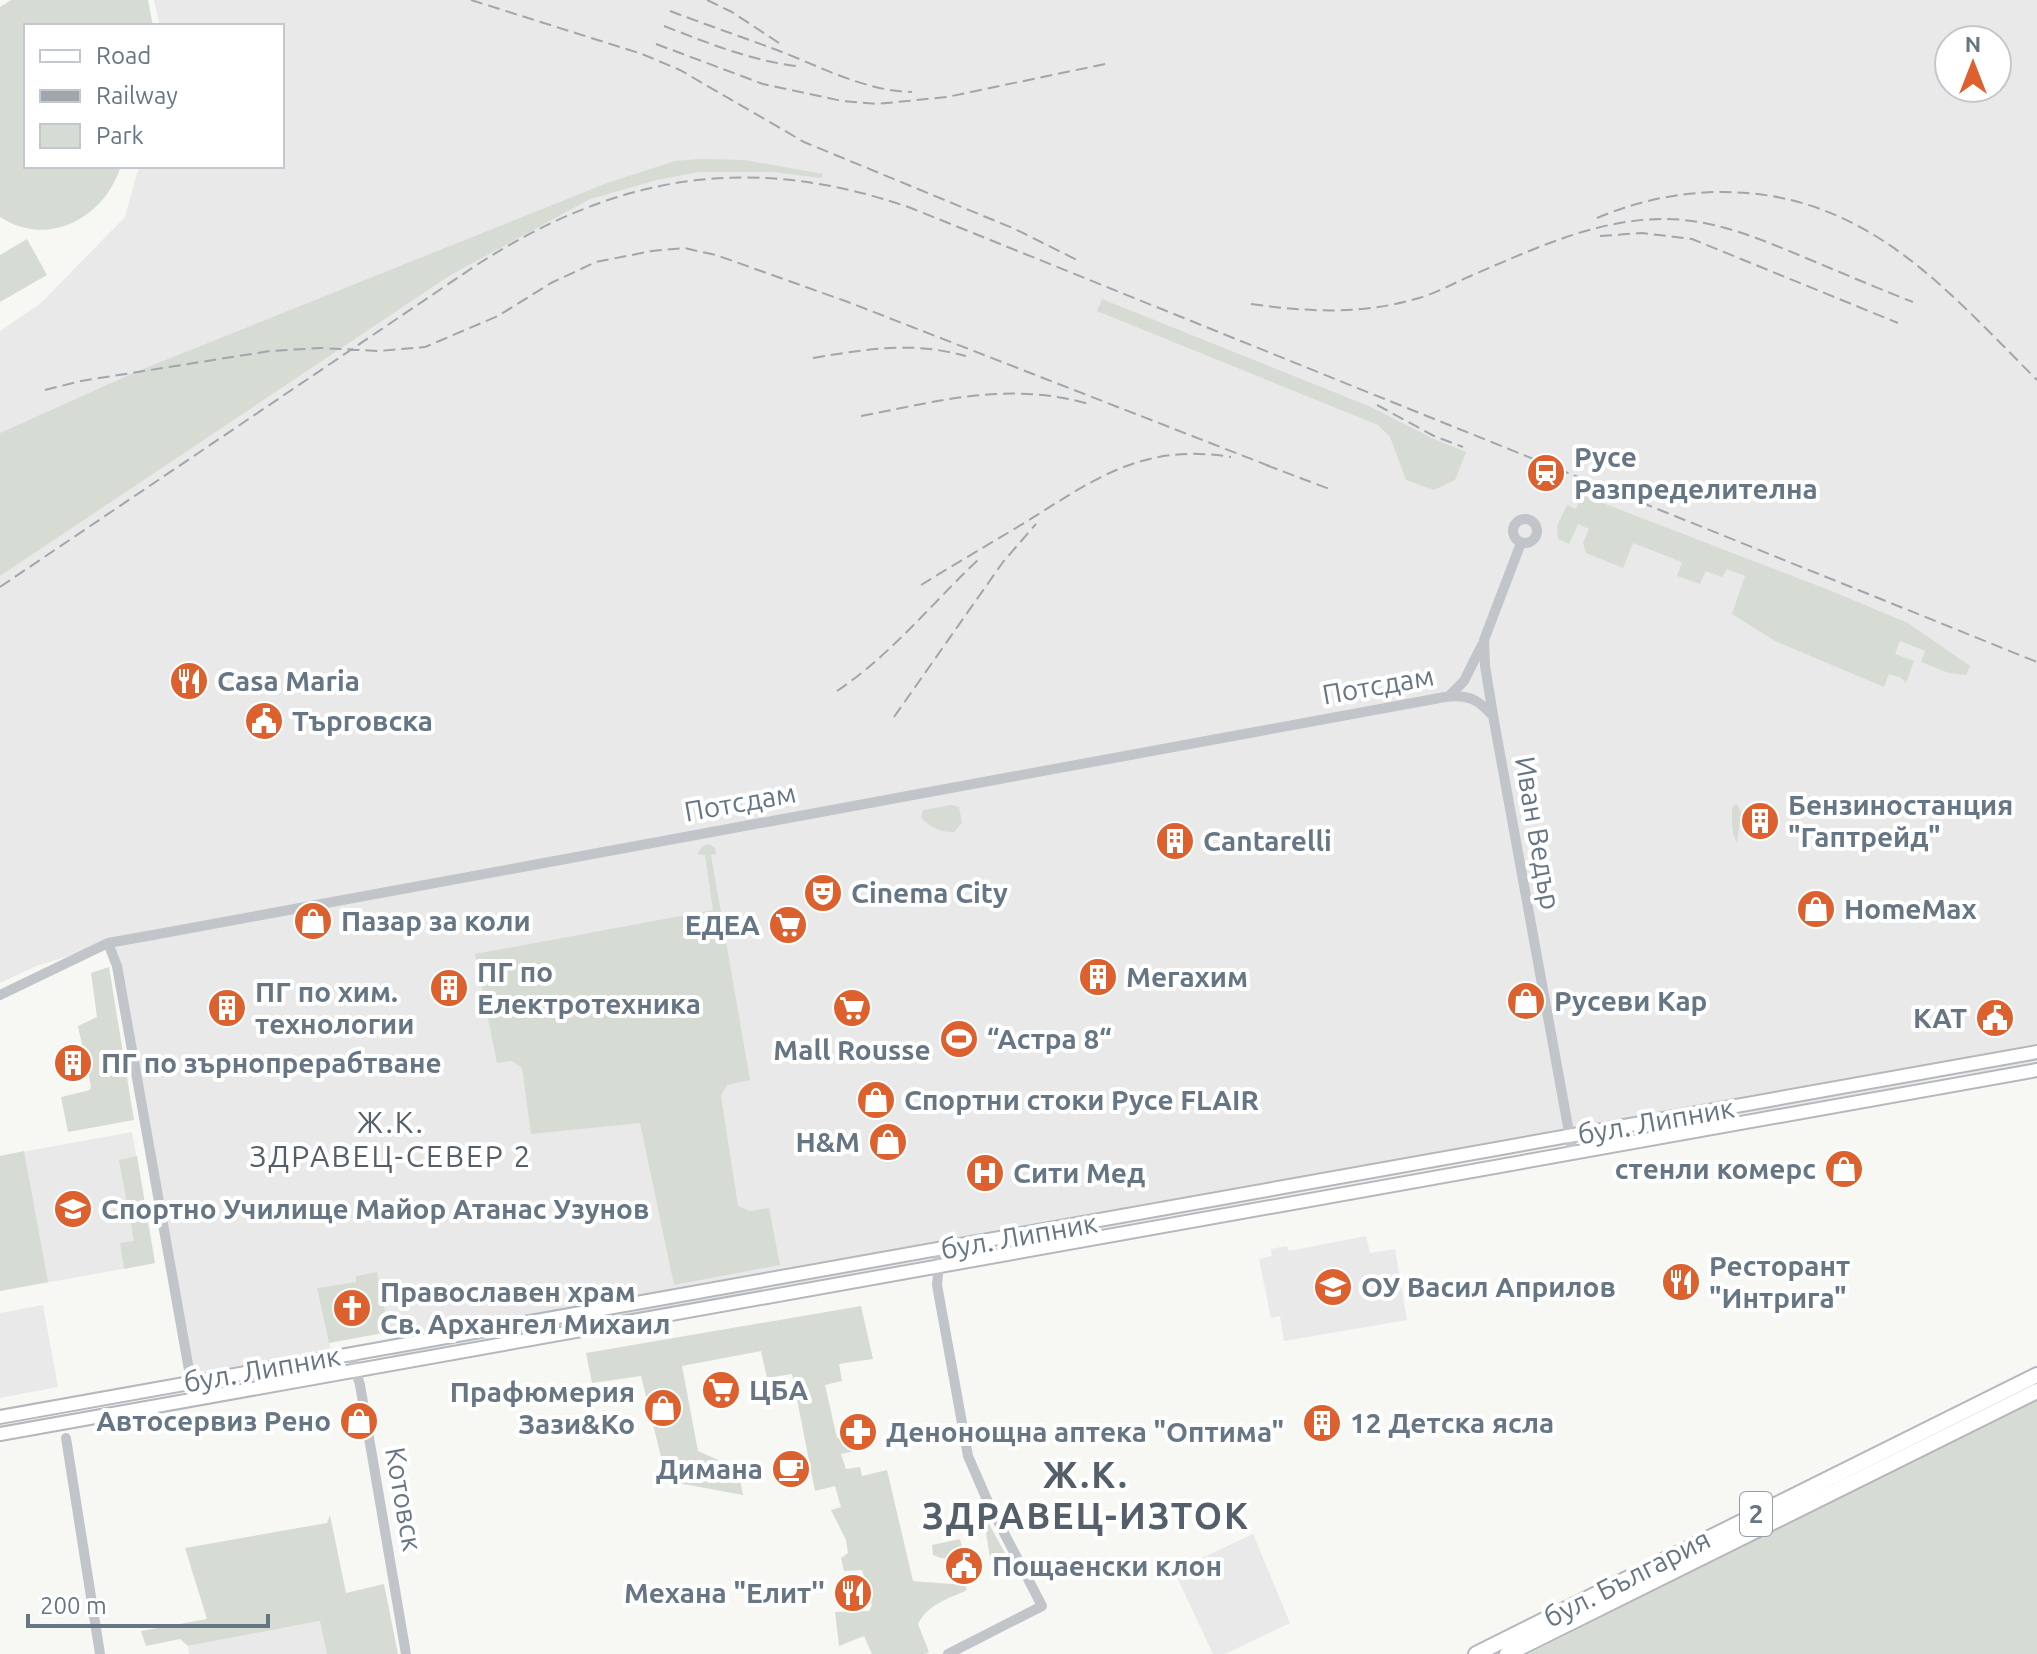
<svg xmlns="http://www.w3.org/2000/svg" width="2037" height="1654" font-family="Ubuntu,sans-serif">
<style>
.built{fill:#e8e9e8;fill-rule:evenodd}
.green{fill:#d6dcd4}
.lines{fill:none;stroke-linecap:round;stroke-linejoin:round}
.major-casing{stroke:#b4b8bc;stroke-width:16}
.highway-casing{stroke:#b4b7bb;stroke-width:18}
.minor{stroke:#c1c4c8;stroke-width:10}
.major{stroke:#fff;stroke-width:12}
.highway{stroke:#fff;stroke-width:14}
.rail{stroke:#a0a6ac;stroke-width:2;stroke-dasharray:12 6;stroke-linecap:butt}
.labels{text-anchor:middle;stroke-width:8;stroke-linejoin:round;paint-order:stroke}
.shield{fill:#fff;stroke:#959fa9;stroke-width:2}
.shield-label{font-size:26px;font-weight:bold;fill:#677684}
.poi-label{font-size:28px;font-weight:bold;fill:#677684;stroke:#fff;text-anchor:start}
.street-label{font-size:28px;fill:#677684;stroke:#fff}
.neighbourhood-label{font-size:30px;letter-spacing:2px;fill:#555f6a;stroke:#fff}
.district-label{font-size:36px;font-weight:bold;letter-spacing:2px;fill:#555f6a;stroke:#fff}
</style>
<rect width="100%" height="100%" fill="#f7f7f4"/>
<!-- built -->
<path class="built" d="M 154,0 L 2037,0 L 2037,1064 L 1946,1077 L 1841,1099 L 1721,1117 L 393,1356 L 377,1273 L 357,1276 L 357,1282 L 317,1288 L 334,1364 L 190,1391 L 108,944 L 36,966 L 0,983 L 0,331 L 41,303 L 125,217 L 139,166 L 282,166 L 282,26 L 160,26 ZM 1949,40 L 1997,40 L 1997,88 L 1949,88 Z
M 132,1132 L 155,1263 L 0,1291 L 0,1156 Z
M 1366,1236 L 1370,1253 L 1395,1249 L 1407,1320 L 1284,1341 L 1280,1316 L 1271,1318 L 1259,1259 L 1272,1256 L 1271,1249 L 1287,1246 L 1289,1251 Z
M 43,1305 L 58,1387 L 0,1398 L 0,1313 Z
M 1253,1534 L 1290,1623 L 1225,1654 L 1213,1654 L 1174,1571 Z
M 321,1621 L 327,1654 L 189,1654 L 188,1646 Z"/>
<!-- green -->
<path class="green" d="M 11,0 L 148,0 L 153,26 L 26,26 L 26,166 L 121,166 C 105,217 49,249 0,217 L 0,7 Z
M 700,159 L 745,160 L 823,174 L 821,178 L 772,172 L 698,172 L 657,180 L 590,199 L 449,276 L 0,576 L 0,433 L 138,371 L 607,183 L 675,161 Z
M 27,239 L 47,275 L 0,302 L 0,255 Z
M 1102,299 L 1371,407 L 1432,438 L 1466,452 L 1455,480 L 1434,490 L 1406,480 L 1390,437 L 1378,425 L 1097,311 Z
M 1582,495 L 1829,590 L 1908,623 L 1970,666 L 1966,675 L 1949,673 L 1921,662 L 1925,651 L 1900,641 L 1895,654 L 1914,661 L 1906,683 L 1901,678 L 1889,674 L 1884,687 L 1775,641 L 1732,614 L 1745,576 L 1727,569 L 1722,577 L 1706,571 L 1700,584 L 1677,576 L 1682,562 L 1633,543 L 1623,568 L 1586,553 L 1583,543 L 1589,529 L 1578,524 L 1569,544 L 1558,539 L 1557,526 L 1567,505 L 1576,509 Z
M 1737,804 L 1741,813 L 1737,843 C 1731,833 1732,819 1732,807 Z
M 951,805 L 959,807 L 962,823 L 954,832 C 942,833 928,827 921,817 L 923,810 Z
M 709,844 L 715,848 L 716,854 L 711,855 L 750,1080 L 727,1085 L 721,1096 L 738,1206 L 750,1211 L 769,1208 L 780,1265 L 674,1285 L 640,1123 L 531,1134 L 522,1068 L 512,1061 L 497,1063 L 475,954 L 713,910 L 705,855 L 697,854 L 703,846 Z
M 109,967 L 134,1120 L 68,1132 L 61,1097 L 90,1090 L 91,1086 L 78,1026 L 97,1017 L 91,973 Z
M 24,1151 L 48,1282 L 0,1291 L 0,1156 Z
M 137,1156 L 155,1263 L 124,1269 L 120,1243 L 134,1241 L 119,1160 Z
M 377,1272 L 389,1332 L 329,1343 L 317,1288 L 356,1282 L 356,1276 Z
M 861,1306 L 873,1359 L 839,1364 L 842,1381 L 825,1385 L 837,1438 L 856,1434 L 860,1450 L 841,1454 L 846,1469 L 860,1467 L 862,1476 L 887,1470 L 913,1581 L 965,1585 L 967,1590 C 948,1599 928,1604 918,1624 L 929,1652 L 926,1654 L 872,1654 L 864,1636 L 839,1646 L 835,1612 L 869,1611 L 872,1605 L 862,1570 L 844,1571 L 841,1558 L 848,1553 L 846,1540 L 831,1510 L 841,1507 L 835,1486 L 815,1491 L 792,1374 L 767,1378 L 761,1351 L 682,1366 L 698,1451 L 738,1469 L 743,1495 L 667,1481 L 641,1376 L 592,1383 L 586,1353 Z
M 2037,1397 L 2037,1654 L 1528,1654 Z
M 983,1513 L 1010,1562 L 992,1570 Z
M 330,1515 L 346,1593 L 384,1584 L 398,1654 L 327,1654 L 320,1621 L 188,1646 L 180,1639 L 146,1646 L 141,1631 L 207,1619 L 185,1548 L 327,1523 Z
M 960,1539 L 965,1559 L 963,1560 L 941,1558 L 933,1555 L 932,1545 Z"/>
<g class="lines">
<defs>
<path id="major" d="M 0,1417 L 2037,1052
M 0,1434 L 2037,1070"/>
<path id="highway" d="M 1476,1654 L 2037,1375
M 1507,1654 L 2037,1391"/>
</defs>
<!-- major casing -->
<use href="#major" class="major-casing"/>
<!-- highway casing -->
<use href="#highway" class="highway-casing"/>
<!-- minor -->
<path class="minor" d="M1513 531a12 12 0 1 1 24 0a12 12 0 1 1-24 0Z
M 1521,543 L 1484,640 L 1485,666 L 1494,721 L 1573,1154
M 1450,695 L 1464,681 L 1482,645
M 108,943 L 117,966 L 191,1381
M 0,995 L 108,943 L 153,935 L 1445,697 C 1467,694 1478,699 1492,715
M 937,1250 L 939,1265 L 937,1285 L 968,1456 L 988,1502 L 1042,1606 L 948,1654
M 351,1354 L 360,1385 L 406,1654
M 66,1438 L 100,1654"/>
<!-- major -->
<use href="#major" class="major"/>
<!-- highway -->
<use href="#highway" class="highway"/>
<!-- rail -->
<path class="rail" d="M 471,0 L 642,54 L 680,70 L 804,142 L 1015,229 L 1081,262
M 707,0 L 732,12 L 782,45
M 670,11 C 707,25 745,38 782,52 C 823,68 866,91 912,92
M 664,26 C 708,43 749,60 796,66
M 656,44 L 763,84 L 842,101 L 877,104 L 947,97 L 1105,64
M 1597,218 C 1637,201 1679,192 1722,192 C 1865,192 1944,287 2037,380
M 1600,236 L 1642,233 L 1692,239 L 1898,323
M 1251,304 C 1309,312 1362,315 1419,298 C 1439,292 1456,282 1475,274 C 1536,248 1599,218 1667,219 C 1717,220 1760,239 1806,258 C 1842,273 1877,288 1913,302
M 813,358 C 867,349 911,341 966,356
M 45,390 L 81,381 L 270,351 L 321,348 L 379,351 L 425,347 L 498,316 L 551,283 L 596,262 L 652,251 L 684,248 L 716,255 L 848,302 L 1277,469
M 1377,405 L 1434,436 L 1463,447
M 861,416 C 940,401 1008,381 1089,404
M 1266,465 L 1332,490
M 921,585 C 952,566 984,547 1016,528 C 1090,483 1138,442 1231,457
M 0,587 L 475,266 C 617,174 751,152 911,208 L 2037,662
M 837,691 C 892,654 932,603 980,558
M 894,717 L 1003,562 L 1036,524"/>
</g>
<!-- icons -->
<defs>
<symbol id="station-disc" viewBox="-11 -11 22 22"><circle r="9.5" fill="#dd612e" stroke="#fff"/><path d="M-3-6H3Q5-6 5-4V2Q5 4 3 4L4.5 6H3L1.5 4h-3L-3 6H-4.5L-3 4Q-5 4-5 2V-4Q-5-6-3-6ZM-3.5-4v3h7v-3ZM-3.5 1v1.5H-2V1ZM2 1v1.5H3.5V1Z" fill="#fff"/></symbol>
<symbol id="restaurant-disc" viewBox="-11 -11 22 22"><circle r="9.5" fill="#dd612e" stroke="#fff"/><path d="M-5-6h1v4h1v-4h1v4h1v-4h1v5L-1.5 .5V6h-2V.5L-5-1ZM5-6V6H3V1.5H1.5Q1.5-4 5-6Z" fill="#fff"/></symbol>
<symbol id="civic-disc" viewBox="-11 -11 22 22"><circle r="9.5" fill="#dd612e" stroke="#fff"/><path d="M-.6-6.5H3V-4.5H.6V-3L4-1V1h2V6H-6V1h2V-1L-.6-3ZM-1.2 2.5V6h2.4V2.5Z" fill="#fff"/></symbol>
<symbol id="building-disc" viewBox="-11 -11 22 22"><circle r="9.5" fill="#dd612e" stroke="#fff"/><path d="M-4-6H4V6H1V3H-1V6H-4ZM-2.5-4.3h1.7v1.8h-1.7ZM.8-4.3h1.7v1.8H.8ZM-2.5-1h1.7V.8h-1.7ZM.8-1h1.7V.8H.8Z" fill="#fff"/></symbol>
<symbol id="theatre-disc" viewBox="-11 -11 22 22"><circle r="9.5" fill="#dd612e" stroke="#fff"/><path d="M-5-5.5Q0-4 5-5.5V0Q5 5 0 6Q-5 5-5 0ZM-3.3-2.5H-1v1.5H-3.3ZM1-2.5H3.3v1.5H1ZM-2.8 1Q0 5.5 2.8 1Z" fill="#fff"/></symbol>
<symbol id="shop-disc" viewBox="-11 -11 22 22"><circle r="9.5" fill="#dd612e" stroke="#fff"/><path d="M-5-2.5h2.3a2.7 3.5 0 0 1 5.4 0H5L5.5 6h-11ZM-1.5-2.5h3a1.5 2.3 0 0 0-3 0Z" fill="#fff"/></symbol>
<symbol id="supermarket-disc" viewBox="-11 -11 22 22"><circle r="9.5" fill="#dd612e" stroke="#fff"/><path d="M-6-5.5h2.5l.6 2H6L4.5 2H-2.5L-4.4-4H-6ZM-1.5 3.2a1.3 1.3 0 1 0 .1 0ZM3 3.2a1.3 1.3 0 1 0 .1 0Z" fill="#fff"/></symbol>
<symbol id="stadium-disc" viewBox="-11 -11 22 22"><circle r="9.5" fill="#dd612e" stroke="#fff"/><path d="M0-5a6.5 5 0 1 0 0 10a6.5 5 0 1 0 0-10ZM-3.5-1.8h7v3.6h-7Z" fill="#fff"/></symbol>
<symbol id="hospital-disc" viewBox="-11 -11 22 22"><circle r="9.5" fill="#dd612e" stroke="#fff"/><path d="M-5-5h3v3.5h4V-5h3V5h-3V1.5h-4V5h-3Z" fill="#fff"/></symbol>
<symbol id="school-disc" viewBox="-11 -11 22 22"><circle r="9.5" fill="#dd612e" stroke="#fff"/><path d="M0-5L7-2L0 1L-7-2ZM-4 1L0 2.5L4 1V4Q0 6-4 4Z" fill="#fff"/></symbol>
<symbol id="church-disc" viewBox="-11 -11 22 22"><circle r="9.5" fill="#dd612e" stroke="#fff"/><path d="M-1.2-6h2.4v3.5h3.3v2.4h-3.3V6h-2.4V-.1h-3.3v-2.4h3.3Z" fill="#fff"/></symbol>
<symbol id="pharmacy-disc" viewBox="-11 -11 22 22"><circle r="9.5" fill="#dd612e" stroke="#fff"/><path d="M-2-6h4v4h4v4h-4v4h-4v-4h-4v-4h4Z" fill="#fff"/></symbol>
<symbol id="cafe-disc" viewBox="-11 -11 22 22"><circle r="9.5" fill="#dd612e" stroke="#fff"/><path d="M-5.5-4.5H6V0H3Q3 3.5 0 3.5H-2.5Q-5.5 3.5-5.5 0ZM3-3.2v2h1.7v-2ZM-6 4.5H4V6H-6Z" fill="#fff"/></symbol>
</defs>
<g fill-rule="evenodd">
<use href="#station-disc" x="1524" y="451" width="44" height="44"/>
<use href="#restaurant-disc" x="167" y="659" width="44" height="44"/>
<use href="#civic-disc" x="242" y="699" width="44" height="44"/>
<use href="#building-disc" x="1738" y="799" width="44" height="44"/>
<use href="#building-disc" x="1153" y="819" width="44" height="44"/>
<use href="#theatre-disc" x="801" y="871" width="44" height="44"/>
<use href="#shop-disc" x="1794" y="887" width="44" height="44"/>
<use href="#shop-disc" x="291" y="899" width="44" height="44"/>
<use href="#supermarket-disc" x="766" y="903" width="44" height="44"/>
<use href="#building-disc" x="1076" y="955" width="44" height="44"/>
<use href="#building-disc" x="427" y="966" width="44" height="44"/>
<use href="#shop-disc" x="1504" y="979" width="44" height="44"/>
<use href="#building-disc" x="205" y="986" width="44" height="44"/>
<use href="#supermarket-disc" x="830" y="986" width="44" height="44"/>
<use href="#civic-disc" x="1973" y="996" width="44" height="44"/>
<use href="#stadium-disc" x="937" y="1017" width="44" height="44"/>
<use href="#building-disc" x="51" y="1041" width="44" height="44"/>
<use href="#shop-disc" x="854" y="1078" width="44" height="44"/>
<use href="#shop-disc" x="866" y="1120" width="44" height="44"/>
<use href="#shop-disc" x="1822" y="1147" width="44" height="44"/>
<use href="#hospital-disc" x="963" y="1151" width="44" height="44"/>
<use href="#school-disc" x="51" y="1187" width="44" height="44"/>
<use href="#restaurant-disc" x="1659" y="1260" width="44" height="44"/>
<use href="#school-disc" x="1311" y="1265" width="44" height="44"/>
<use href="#church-disc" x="330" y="1286" width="44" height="44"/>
<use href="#supermarket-disc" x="699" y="1368" width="44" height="44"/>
<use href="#shop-disc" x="641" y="1386" width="44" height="44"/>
<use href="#shop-disc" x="337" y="1399" width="44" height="44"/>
<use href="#building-disc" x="1300" y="1401" width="44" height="44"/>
<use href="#pharmacy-disc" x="836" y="1410" width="44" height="44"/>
<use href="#cafe-disc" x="769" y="1447" width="44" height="44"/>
<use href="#civic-disc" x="942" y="1544" width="44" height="44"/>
<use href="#restaurant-disc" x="831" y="1571" width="44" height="44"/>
</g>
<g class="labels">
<!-- shield labels -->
<rect class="shield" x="1740" y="1492" width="32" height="44" rx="6"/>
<g class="shield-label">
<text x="1756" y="1523">2</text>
</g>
<!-- poi labels -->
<g class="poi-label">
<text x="1574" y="467">Русе<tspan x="1574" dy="32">Разпределителна</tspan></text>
<text x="217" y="691">Casa Maria</text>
<text x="292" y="731">Търговска</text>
<text x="1788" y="815">Бензиностанция<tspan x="1788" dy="32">"Гаптрейд"</tspan></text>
<text x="1203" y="851">Cantarelli</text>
<text x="851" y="903">Cinema City</text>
<text x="1844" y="919">HomeMax</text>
<text x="341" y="931">Пазар за коли</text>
<text x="760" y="935" text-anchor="end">ЕДЕА</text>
<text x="477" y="982">ПГ по<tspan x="477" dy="32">Електротехника</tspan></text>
<text x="1126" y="987">Мегахим</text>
<text x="255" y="1002">ПГ по хим.<tspan x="255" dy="32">технологии</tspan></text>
<text x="1554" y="1011">Русеви Кар</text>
<text x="1967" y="1028" text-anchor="end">КАТ</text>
<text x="987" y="1049">“Астра 8“</text>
<text x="852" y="1060" text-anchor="middle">Mall Rousse</text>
<text x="101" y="1073">ПГ по зърнопрерабтване</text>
<text x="904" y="1110">Спортни стоки Русе FLAIR</text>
<text x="860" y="1152" text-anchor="end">H&amp;M</text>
<text x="1816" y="1179" text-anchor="end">стенли комерс</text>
<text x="1013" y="1183">Сити Мед</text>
<text x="101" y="1219">Спортно Училище Майор Атанас Узунов</text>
<text x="1709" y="1276">Ресторант<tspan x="1709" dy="32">"Интрига"</tspan></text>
<text x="1361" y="1297">ОУ Васил Априлов</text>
<text x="380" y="1302">Православен храм<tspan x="380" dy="32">Св. Архангел Михаил</tspan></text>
<text x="749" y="1400">ЦБА</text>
<text x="635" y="1402" text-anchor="end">Прафюмерия<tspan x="635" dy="32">Зази&amp;Ко</tspan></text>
<text x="331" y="1431" text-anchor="end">Автосервиз Рено</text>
<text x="1350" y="1433">12 Детска ясла</text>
<text x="886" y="1442">Денонощна аптека "Оптима"</text>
<text x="763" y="1479" text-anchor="end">Димана</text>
<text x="992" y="1576">Пощаенски клон</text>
<text x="825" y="1603" text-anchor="end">Механа "Елит''</text>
</g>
<!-- street labels -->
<g class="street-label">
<text transform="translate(1378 685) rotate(-10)" y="10">Потсдам</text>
<text transform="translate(740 802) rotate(-10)" y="10">Потсдам</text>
<text transform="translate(1538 833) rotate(80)" y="10">Иван Ведър</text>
<text transform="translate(1656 1121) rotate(-10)" y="10">бул. Липник</text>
<text transform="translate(1019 1236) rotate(-10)" y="10">бул. Липник</text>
<text transform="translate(262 1369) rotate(-10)" y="10">бул. Липник</text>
<text transform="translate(404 1499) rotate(80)" y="10">Котовск</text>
<text transform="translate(1627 1578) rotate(-27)" y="10">бул. България</text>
</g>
<!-- neighbourhood labels -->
<g class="neighbourhood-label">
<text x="391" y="1133">Ж.К.<tspan x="391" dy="34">ЗДРАВЕЦ-СЕВЕР 2</tspan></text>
</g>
<!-- district labels -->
<g class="district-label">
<text x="1086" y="1488">Ж.К.<tspan x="1086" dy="41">ЗДРАВЕЦ-ИЗТОК</tspan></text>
</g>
</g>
<!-- legend -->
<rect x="24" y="24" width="260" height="144" fill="#ffffff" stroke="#c2c8ce" stroke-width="2"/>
<rect x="40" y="50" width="40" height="12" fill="#ffffff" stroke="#c2c8ce" stroke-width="2"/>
<text x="96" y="64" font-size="24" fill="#677684">Road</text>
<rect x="40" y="90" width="40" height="12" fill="#a0a6ac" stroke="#c2c8ce" stroke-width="2"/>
<text x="96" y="104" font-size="24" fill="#677684">Railway</text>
<rect x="40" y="124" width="40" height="24" fill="#d6dcd4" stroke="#c2c8ce" stroke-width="2"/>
<text x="96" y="144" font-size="24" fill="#677684">Park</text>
<!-- north arrow -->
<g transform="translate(1973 64)"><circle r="38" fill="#ffffff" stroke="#c2c8ce" stroke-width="2"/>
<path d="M0-6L14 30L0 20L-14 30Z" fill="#dd612e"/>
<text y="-12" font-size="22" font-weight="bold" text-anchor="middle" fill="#677684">N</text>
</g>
<!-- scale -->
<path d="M28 1614v12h240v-12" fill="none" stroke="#677684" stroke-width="4"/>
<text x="40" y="1614" font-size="24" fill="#677684" stroke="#ffffff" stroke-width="6" paint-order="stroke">200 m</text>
</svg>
